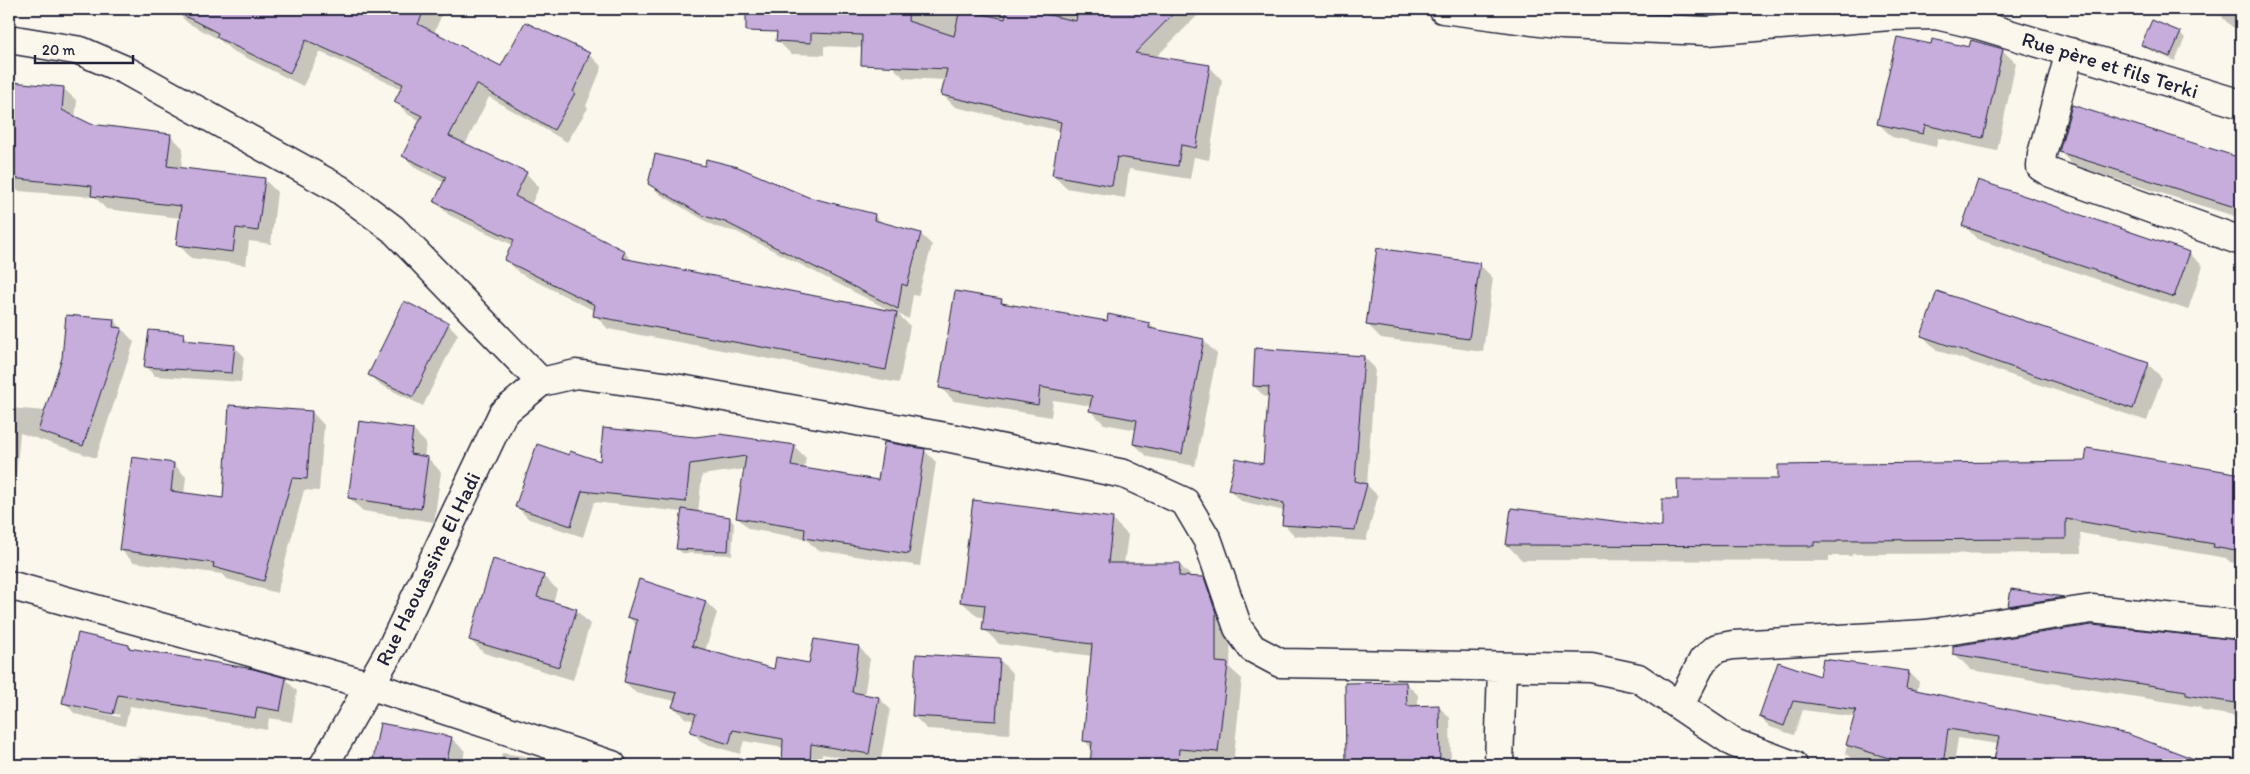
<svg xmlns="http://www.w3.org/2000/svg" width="2250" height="774" font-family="Itim,sans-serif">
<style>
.shadow{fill:#0003;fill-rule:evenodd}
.building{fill:#c6addc;stroke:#22223b}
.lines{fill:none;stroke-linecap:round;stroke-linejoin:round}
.street-casing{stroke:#22223b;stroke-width:31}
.street{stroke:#fbf7ec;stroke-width:28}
.labels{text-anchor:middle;stroke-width:4;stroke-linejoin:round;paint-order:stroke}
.street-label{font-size:21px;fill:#22223b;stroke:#fbf7ec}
</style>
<rect width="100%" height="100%" fill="#fbf7ec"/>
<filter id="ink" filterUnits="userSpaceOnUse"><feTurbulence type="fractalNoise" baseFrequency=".02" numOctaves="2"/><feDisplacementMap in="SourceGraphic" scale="10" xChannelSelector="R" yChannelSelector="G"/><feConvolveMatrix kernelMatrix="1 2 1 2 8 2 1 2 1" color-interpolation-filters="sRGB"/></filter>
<g filter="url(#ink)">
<!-- shadow -->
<path class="shadow" d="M 174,9 L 335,9 L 347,15 L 350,9 L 436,9 L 442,14 L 434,33 L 502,67 L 589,54 L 602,67 L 586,106 L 588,108 L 567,142 L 489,97 L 465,145 L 526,173 L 539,187 L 531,205 L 624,252 L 634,262 L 893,312 L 737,232 L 716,227 L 661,195 L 649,184 L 807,198 L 874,215 L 883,224 L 921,234 L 932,245 L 918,296 L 913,295 L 909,319 L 898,314 L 910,326 L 899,383 L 608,329 L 595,315 L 595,311 L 519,273 L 506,259 L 513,245 L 449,215 L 436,202 L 445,183 L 417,169 L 403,156 L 421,121 L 409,115 L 395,101 L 402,89 L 320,52 L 303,86 L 231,50 L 220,40 L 188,23 Z
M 779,9 L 873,9 L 870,48 L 824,46 L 824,55 L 791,54 L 778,41 Z
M 901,9 L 1204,9 L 1156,57 L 1209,66 L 1222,80 L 1209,160 L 1194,157 L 1190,179 L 1129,169 L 1125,198 L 1066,188 L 1053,175 L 1061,131 L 955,107 L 942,94 L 945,80 L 904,78 L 891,65 Z
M 2225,9 L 2241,9 L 2241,31 L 2231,26 L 2222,17 Z
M 2153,22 L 2180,33 L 2185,38 L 2175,61 L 2147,49 L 2143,45 Z
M 1932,46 L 2002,50 L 2016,63 L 1997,151 L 1938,138 L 1936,147 L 1892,137 L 1879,124 Z
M 13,84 L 63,88 L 77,101 L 75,118 L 91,125 L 170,135 L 183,148 L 181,169 L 264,179 L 277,192 L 271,244 L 249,241 L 246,265 L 191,258 L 178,244 L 181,218 L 106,209 L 95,197 L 18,191 L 9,182 L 9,127 Z
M 2073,106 L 2241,159 L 2241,218 L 2074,166 L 2060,152 Z
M 1964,225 L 2189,253 L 2203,266 L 2188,310 L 1977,239 Z
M 1479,264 L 1493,278 L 1483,352 L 1381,338 L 1367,324 Z
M 1001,300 L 1007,305 L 1108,322 L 1109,316 L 1150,324 L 1156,331 L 1203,340 L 1217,354 L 1195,466 L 1148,457 L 1134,444 L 1137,430 L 1104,424 L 1091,411 L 1092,406 L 1053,400 L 1051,417 L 954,401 L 941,388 Z
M 405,302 L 448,324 L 458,334 L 423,406 L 379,384 L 369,375 Z
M 114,320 L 134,342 L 96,458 L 20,433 L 13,508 L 9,508 L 9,408 L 46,411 Z
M 183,335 L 191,342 L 234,346 L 244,356 L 241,382 L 155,376 L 145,366 Z
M 1923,336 L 2148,364 L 2162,378 L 2147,421 L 1936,350 Z
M 1364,357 L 1375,368 L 1367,485 L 1378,496 L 1366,541 L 1295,536 L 1284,524 L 1284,511 L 1241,501 L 1229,489 L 1264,466 L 1270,397 L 1265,397 L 1254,386 Z
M 312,412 L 324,425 L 319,491 L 304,490 L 277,593 L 227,579 L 222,574 L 133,562 L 121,550 L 174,464 L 186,477 L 184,494 L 224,499 Z
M 413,430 L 426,443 L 424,458 L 428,458 L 441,472 L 434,522 L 363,511 L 349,498 Z
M 794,446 L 806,458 L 804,469 L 879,482 L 924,450 L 936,462 L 920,566 L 817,550 L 806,539 L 749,529 L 737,517 L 745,469 L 702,475 L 698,513 L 729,518 L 734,523 L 732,555 L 682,553 L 677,548 L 682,512 L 594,502 L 583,537 L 529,519 L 517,507 L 570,457 L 601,463 Z
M 2088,449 L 2241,476 L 2241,564 L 2230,562 L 2226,558 L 2080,533 L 2081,553 L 1852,554 L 1852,556 L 1829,556 L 1829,561 L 1522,560 L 1507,545 L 1663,529 L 1679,501 L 1779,480 L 2086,462 Z
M 1113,520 L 1128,535 L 1124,564 L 1179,564 L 1193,578 L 1203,578 L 1219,593 L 1231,629 L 1230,668 L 1242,679 L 1233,765 L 1091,765 L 1092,749 L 1085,741 L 1092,656 L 999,644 L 984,629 L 985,618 L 977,616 L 961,601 Z
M 543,576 L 557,589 L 553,603 L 576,610 L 590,624 L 573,680 L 484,653 L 470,640 Z
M 2012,590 L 2063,599 L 2079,614 L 2026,622 L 2009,605 Z
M 706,602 L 717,613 L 705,651 L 775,670 L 810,664 L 859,647 L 870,659 L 864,696 L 879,698 L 890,709 L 880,764 L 822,754 L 821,765 L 783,765 L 784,748 L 744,741 L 740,754 L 703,743 L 692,732 L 695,721 L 685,718 L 674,707 L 676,701 L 636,693 L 625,682 L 637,625 L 628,617 Z
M 2241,641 L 2241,717 L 2204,711 L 2199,707 L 1971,670 L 1954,653 Z
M 129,646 L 133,650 L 285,679 L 297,691 L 292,722 L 269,718 L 267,730 L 130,706 L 125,726 L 75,714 L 64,702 ZM 76,705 L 120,715 L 119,717 L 76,707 Z
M 1000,660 L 1013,674 L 1010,734 L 927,729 L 913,715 Z
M 1824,661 L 1909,672 L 1919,682 L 1917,692 L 2201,765 L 1994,765 L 1998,744 L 1958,738 L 1954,765 L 1875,765 L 1855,762 L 1845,753 L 1855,717 L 1803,710 L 1794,735 L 1770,727 L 1760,717 L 1821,678 Z
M 1406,683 L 1418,695 L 1418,707 L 1438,706 L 1450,718 L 1451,765 L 1348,765 L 1346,685 Z
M 381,724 L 451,738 L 465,751 L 462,765 L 373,765 Z
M 502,753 L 531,757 L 550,765 L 500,765 Z
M 137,756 L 195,765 L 136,765 Z"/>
<!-- building -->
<path class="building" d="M 171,9 L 425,9 L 418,24 L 501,66 L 525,22 L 590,53 L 573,92 L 575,93 L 554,130 L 476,84 L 449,136 L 527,172 L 515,196 L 625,251 L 622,258 L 897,312 L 886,370 L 593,316 L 595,305 L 504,260 L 514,240 L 434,202 L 446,177 L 402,156 L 422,116 L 394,102 L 403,84 L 306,40 L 290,73 L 216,37 L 218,33 Z
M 746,9 L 909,9 L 908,21 L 954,36 L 960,9 L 1005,19 L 1007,9 L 1022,9 L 1076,21 L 1078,9 L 1178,9 L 1135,53 L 1210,65 L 1196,148 L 1181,145 L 1178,166 L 1117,157 L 1112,186 L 1052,175 L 1061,122 L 941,95 L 947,69 L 861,65 L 862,35 L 811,33 L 811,43 L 776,41 L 777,32 L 746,31 Z
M 2152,20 L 2181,32 L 2170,57 L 2141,45 Z
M 1897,37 L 1931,44 L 1932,39 L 1969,47 L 1971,40 L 2003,49 L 1983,138 L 1925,125 L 1923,134 L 1877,124 Z
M 12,82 L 64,87 L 62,110 L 91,124 L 171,134 L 167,166 L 265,178 L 258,231 L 236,228 L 233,252 L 176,245 L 181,206 L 91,196 L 92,186 L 9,178 L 9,113 Z
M 2072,105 L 2241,158 L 2241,209 L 2059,152 Z
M 655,154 L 705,166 L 706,159 L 738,167 L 808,197 L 875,214 L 874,220 L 921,233 L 907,286 L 902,284 L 898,309 L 725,222 L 704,216 L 648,184 Z
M 1978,180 L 2190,252 L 2174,297 L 1962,226 Z
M 1377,248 L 1480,263 L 1469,339 L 1366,325 Z
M 955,291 L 1002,299 L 1001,303 L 1107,321 L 1108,314 L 1150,323 L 1149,328 L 1204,339 L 1182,454 L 1133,444 L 1137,420 L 1089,411 L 1092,396 L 1040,387 L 1038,405 L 939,388 Z
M 1937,291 L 2149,363 L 2133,409 L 1921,336 Z
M 404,301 L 449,323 L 413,397 L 368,375 Z
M 66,315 L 114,319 L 113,327 L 122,328 L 83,446 L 38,431 L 62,358 Z
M 149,330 L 184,333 L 183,340 L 235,345 L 232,373 L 144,367 Z
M 1255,348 L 1364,356 L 1355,481 L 1367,484 L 1355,530 L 1282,525 L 1284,503 L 1228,490 L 1236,458 L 1263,464 L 1269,387 L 1253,386 Z
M 229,405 L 312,411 L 307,479 L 292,478 L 264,581 L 213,567 L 214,563 L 119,550 L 132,457 L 174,463 L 171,491 L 223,498 Z
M 359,421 L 413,429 L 410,454 L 428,457 L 421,509 L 348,498 Z
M 603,428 L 695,437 L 720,434 L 795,445 L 791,466 L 878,480 L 884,442 L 925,449 L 909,554 L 804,538 L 805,529 L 736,518 L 746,456 L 690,464 L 686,502 L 582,491 L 571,526 L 515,507 L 537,444 L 569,455 L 570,451 L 600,461 Z
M 2087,448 L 2241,474 L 2241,552 L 2213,547 L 2214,544 L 2066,519 L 2066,539 L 1837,540 L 1837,542 L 1814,542 L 1814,546 L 1506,545 L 1511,508 L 1662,527 L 1662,499 L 1678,499 L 1677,479 L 1778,479 L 1778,465 L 2085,461 Z
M 973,500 L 1113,518 L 1108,563 L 1180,563 L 1179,576 L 1204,577 L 1216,613 L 1216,662 L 1228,663 L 1218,752 L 1179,749 L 1178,765 L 1090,765 L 1092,742 L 1083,741 L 1092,644 L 982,630 L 985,605 L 960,602 Z
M 682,509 L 730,517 L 728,551 L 676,549 Z
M 493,559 L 544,575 L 537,597 L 577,609 L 559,667 L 469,640 Z
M 639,579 L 706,601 L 692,646 L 774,669 L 776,657 L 809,663 L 814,639 L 859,646 L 852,692 L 879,697 L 869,754 L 811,744 L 810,765 L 782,765 L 783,739 L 733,730 L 729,744 L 690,732 L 696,714 L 672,707 L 677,693 L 624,682 L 637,620 L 627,617 Z
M 2011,589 L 2064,597 L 2008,606 Z
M 2092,625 L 2241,640 L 2241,704 L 2186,695 L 2186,691 L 1953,654 L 1953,646 Z
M 78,633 L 129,645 L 129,648 L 253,669 L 286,678 L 280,711 L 257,707 L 255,718 L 118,695 L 113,714 L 62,703 Z
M 916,654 L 1000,659 L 996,721 L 912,716 Z
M 1823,659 L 1909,671 L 1906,688 L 2128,734 L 2205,763 L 2205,765 L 1993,765 L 1999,737 L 1948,729 L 1943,765 L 1933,765 L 1895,760 L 1846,745 L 1856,710 L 1793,701 L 1784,726 L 1759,717 L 1778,662 L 1820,676 Z
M 1406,682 L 1407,706 L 1439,705 L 1440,765 L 1346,765 L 1345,683 Z
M 380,723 L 452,737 L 446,765 L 372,765 Z"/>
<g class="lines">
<defs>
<path id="street" d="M 1443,9 L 1562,25 L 1708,31 L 1890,16 L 1936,15 L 1979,25 L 2241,104
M 9,39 L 81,51 L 125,70 L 339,189 L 393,229 L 541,382
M 2070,52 L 2042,154 L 2041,167 L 2051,173 L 2241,241
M 9,585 L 369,685 L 612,765
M 1680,705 L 1703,660 L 1717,648 L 1733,645 L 1926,634 L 2092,609 L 2241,625
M 324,765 L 393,645 L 503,413 L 541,382 L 576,374 L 664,386 L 951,438 L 1124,474 L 1185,502 L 1208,541 L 1238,628 L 1252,648 L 1280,663 L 1591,668 L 1638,678 L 1734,743 L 1793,765
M 1499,765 L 1502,667"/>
</defs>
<!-- street casing -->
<use href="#street" class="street-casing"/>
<!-- street -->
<use href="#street" class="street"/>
</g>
</g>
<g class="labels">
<!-- street labels -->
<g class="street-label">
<text transform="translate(2110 65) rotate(17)" y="7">Rue père et fils Terki</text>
<text transform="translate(428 569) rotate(-64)" y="7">Rue Haouassine El Hadi</text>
</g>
</g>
<!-- margin -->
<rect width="2250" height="774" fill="none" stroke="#fbf7ec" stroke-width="30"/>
<rect x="15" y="15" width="2220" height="744" fill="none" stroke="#22223b" stroke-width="2" filter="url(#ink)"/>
<!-- scale -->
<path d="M35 55v8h98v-8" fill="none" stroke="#22223b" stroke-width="2.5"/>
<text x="42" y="55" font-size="15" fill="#22223b" stroke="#fbf7ec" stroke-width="4" paint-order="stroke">20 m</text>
</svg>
